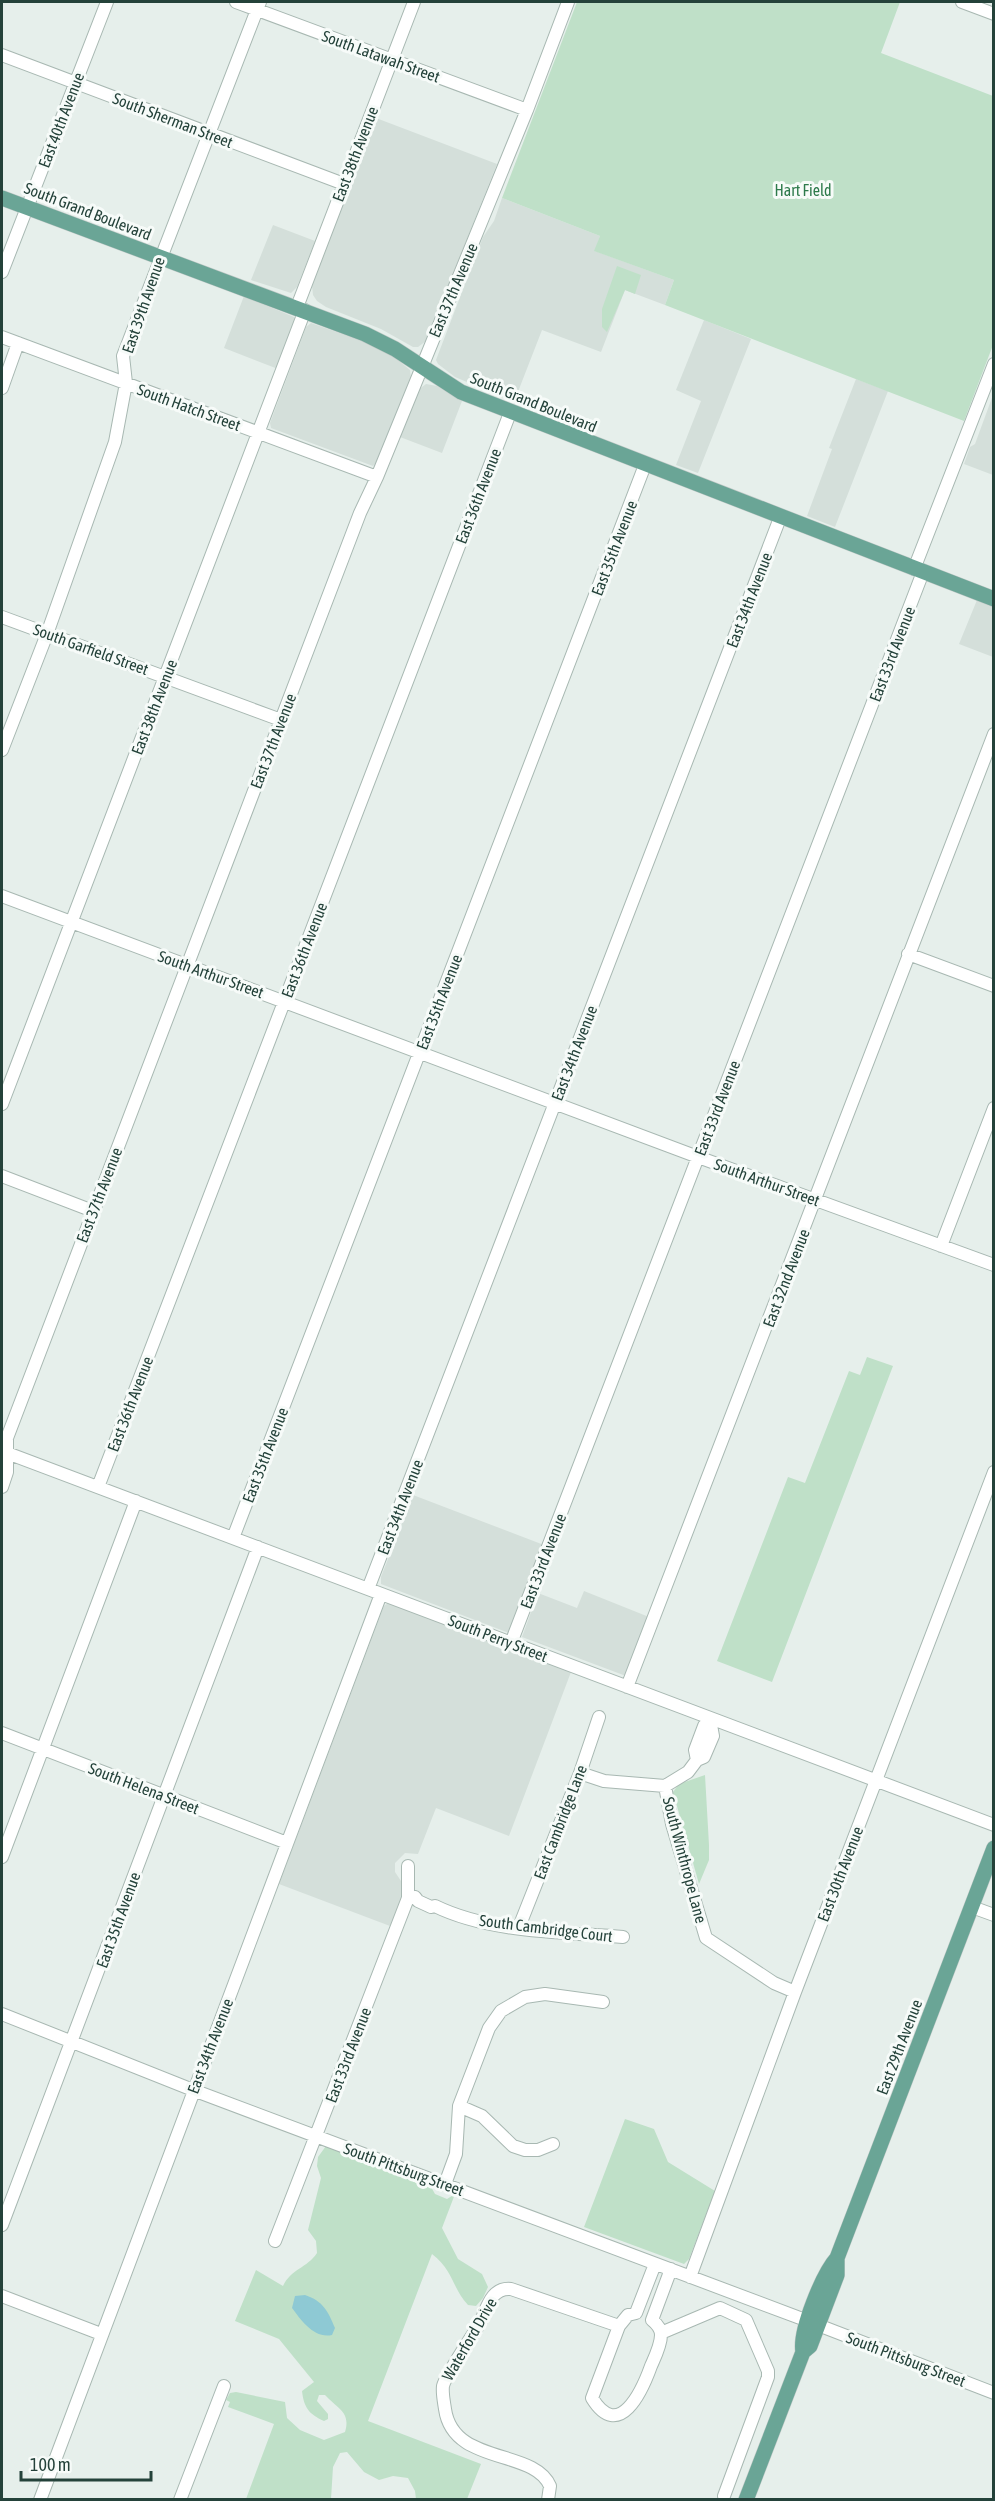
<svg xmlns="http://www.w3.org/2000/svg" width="995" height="2501" font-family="'Asap Condensed',sans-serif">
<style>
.built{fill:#d4dfda}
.green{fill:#bfe0c8}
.water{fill:#8ec9d4}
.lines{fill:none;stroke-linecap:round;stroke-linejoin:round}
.minor-casing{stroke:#a8b8b2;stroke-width:14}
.major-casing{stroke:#c2cac8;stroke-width:16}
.minor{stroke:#fff;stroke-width:12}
.major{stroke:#6aa596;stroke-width:15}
.labels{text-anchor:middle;stroke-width:6;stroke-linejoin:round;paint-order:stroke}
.street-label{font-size:16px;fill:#24423a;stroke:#f7fbf9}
.park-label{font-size:16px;fill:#2d7a4b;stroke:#f7fbf9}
</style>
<rect width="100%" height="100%" fill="#e6efeb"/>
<!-- built -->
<path class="built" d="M 376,118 L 497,164 L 426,341 L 418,347 L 413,347 L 381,329 L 326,307 L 317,301 L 313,295 L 312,286 Z
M 502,198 L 600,236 L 595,251 L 674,280 L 665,305 L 625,290 L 601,352 L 542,330 L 514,402 L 455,377 L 438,364 L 436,360 L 483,237 L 494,221 Z
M 273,225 L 315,241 L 297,287 L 291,293 L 251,280 Z
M 244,296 L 294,317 L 295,320 L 278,369 L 224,348 Z
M 704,320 L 751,339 L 698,473 L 676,465 L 701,401 L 676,390 Z
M 311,323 L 368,343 L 393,356 L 410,370 L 411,378 L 378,461 L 373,466 L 271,428 L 270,423 L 306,327 Z
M 856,379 L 888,391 L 835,527 L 807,516 L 832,449 L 829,448 Z
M 426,384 L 437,386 L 462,401 L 442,453 L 400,437 L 418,390 Z
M 993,395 L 993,475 L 964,464 L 970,447 L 975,444 Z
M 977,600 L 993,607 L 993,657 L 959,644 Z
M 413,1495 L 544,1545 L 509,1633 L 381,1584 L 381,1577 Z
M 584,1591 L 649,1617 L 626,1676 L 522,1637 L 538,1593 L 577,1608 Z
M 388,1603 L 571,1672 L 509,1836 L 436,1808 L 418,1854 L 405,1853 L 395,1863 L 395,1872 L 403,1884 L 404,1892 L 390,1926 L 279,1884 L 384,1606 Z"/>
<!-- green -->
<path class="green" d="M 577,2 L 900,2 L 881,53 L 993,96 L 993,345 L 964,421 L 665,305 L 674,280 L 594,251 L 600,236 L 502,198 Z
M 617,266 L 641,275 L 635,294 L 625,290 L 607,332 L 602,327 L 602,309 Z
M 867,1357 L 893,1366 L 772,1682 L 717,1661 L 788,1477 L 805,1483 L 849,1371 L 860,1375 Z
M 705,1775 L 709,1845 L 709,1860 L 699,1884 L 673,1792 L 679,1784 Z
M 625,2119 L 654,2129 L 668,2162 L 715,2191 L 689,2259 L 684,2264 L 584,2227 Z
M 326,2146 L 430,2185 L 435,2194 L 447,2199 L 455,2194 L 442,2228 L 458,2259 L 482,2274 L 488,2287 L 483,2298 L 476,2306 L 468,2305 C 452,2288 454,2271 432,2254 L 368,2421 L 481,2464 L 467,2499 L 416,2499 L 415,2491 L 408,2478 L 393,2476 L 379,2480 L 364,2472 L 347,2452 L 340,2453 L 333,2467 L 331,2499 L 246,2499 L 274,2424 L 228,2407 L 230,2402 L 226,2400 L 230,2393 L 236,2392 L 285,2402 L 287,2418 L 300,2430 L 324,2440 L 345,2432 C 351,2412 338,2409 325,2395 L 319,2395 L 317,2401 L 328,2414 L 328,2419 L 324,2421 C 309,2414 304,2408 302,2391 L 314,2382 L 279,2339 L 235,2321 L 256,2270 L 283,2286 C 291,2269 307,2268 317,2253 L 316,2241 L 308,2230 L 321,2178 L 317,2166 L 318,2157 Z"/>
<!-- water -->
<path class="water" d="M 305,2295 C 323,2301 328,2311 335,2328 L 332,2335 C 314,2339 301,2320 292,2308 L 295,2296 Z"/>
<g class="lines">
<defs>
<path id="minor" d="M 236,2 L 527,110
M 962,2 L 994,14
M 2,55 L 344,184
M 2,272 L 107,2
M 297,307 L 414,2
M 2,337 L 377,477
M 2,388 L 18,343
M 914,569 L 994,364
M 2,617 L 281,720
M 2,750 L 47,634 L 115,442 L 126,383 L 123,356 L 260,2
M 2,896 L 698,1157 L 994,1265
M 908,954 L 994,986
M 2,1104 L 305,310
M 2,1176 L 93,1211
M 941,1246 L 994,1108
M 2,1451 L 994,1825
M 2,1487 L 7,1472 L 7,1438 L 360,513 L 377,477 L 527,110 L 568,2
M 98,1487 L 510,413
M 233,1538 L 645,465
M 368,1589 L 780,518
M 511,1643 L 923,572
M 627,1687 L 994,734
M 2,1733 L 287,1843
M 697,1760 L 695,1750 L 704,1726 L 711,1725
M 580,1773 L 604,1781 L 665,1786 L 688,1772 L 697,1760 L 704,1757 L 713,1736 L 711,1725 L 713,1720
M 665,1786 L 672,1824 L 706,1938 L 774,1983 L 795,1992
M 2,1857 L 136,1501
M 415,1897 L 418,1901 L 431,1907 L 435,1906 C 490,1933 563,1932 623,1937
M 972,1907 L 994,1915
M 519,1927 L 580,1773 L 599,1717
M 2,2014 L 193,2090 L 808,2321
M 459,2106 L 482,2116 L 513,2146 L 525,2150 L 538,2150 L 553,2144
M 445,2184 L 456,2154 L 459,2106 L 489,2028 L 501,2011 L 525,1997 L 545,1994 L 603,2002
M 2,2225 L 258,1547
M 275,2241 L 408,1898 L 408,1866
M 655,2264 L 636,2313 L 628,2315 L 619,2326 L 592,2398 C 619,2442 642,2391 651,2366 C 655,2357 661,2345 661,2335 C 661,2329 657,2324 652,2320 L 671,2269
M 690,2277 L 795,1992 L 994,1472
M 2,2296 L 101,2334
M 818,2325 L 994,2393
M 661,2333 L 720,2308 L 746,2320 L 768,2371 L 768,2377 L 724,2496
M 40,2500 L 381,1594
M 180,2500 L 224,2386
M 548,2500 L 550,2486 C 534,2448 453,2466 445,2409 C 444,2402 442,2393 443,2386 C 445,2376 473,2335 480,2323 C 487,2308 491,2287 511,2289 L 619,2326"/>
<path id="major" d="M 2,198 L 365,334 L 395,349 L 461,392 L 994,599
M 803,2352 C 799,2331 823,2274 837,2258 L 994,1848
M 746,2500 L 803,2352 L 810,2346 L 837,2275 L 837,2258"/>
</defs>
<!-- minor casing -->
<use href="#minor" class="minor-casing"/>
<!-- major casing -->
<use href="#major" class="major-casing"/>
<!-- minor -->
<use href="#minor" class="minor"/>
<!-- major -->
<use href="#major" class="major"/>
</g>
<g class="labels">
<!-- street labels -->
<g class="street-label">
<text transform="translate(381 56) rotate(20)" y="6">South Latawah Street</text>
<text transform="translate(61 120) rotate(-69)" y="6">East 40th Avenue</text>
<text transform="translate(173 120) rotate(21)" y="6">South Sherman Street</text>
<text transform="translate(355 154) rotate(-69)" y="6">East 38th Avenue</text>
<text transform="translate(88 211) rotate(21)" y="6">South Grand Boulevard</text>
<text transform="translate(453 290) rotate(-67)" y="6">East 37th Avenue</text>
<text transform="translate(143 305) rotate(-71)" y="6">East 39th Avenue</text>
<text transform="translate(534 402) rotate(22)" y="6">South Grand Boulevard</text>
<text transform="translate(189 407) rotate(20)" y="6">South Hatch Street</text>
<text transform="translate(478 496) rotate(-69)" y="6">East 36th Avenue</text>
<text transform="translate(614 548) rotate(-69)" y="6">East 35th Avenue</text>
<text transform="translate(749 600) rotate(-69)" y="6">East 34th Avenue</text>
<text transform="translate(91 649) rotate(20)" y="6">South Garfield Street</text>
<text transform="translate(892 654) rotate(-69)" y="6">East 33rd Avenue</text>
<text transform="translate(154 707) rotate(-69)" y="6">East 38th Avenue</text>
<text transform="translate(273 741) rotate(-69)" y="6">East 37th Avenue</text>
<text transform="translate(304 950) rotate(-69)" y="6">East 36th Avenue</text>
<text transform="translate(211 974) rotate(20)" y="6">South Arthur Street</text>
<text transform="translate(439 1002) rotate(-69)" y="6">East 35th Avenue</text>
<text transform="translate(574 1053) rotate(-69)" y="6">East 34th Avenue</text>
<text transform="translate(717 1108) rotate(-69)" y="6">East 33rd Avenue</text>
<text transform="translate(767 1182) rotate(20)" y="6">South Arthur Street</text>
<text transform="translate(99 1195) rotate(-69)" y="6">East 37th Avenue</text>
<text transform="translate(786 1278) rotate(-69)" y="6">East 32nd Avenue</text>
<text transform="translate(130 1404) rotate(-69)" y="6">East 36th Avenue</text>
<text transform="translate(265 1455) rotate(-69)" y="6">East 35th Avenue</text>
<text transform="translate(400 1507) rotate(-69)" y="6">East 34th Avenue</text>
<text transform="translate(543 1561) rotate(-69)" y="6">East 33rd Avenue</text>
<text transform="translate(498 1638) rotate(21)" y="6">South Perry Street</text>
<text transform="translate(144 1788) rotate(21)" y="6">South Helena Street</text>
<text transform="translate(560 1822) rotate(-69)" y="6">East Cambridge Lane</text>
<text transform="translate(685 1860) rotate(75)" y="6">South Winthrope Lane</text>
<text transform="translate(840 1874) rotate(-69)" y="6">East 30th Avenue</text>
<text transform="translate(118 1920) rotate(-70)" y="6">East 35th Avenue</text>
<text transform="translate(546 1928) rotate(7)" y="6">South Cambridge Court</text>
<text transform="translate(210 2046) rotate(-69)" y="6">East 34th Avenue</text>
<text transform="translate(899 2047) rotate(-69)" y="6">East 29th Avenue</text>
<text transform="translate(348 2055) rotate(-69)" y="6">East 33rd Avenue</text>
<text transform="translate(404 2169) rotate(20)" y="6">South Pittsburg Street</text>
<text transform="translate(469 2339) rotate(-60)" y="6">Waterford Drive</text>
<text transform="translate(906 2359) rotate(21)" y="6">South Pittsburg Street</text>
</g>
<!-- park labels -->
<g class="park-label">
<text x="803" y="196">Hart Field</text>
</g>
</g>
<!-- border -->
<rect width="995" height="2501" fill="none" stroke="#24423a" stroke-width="6"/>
<!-- scale -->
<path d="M21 2471v9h130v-9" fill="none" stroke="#24423a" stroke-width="3"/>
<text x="30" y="2471" font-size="18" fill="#24423a" stroke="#f7fbf9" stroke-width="4.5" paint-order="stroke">100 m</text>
</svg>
